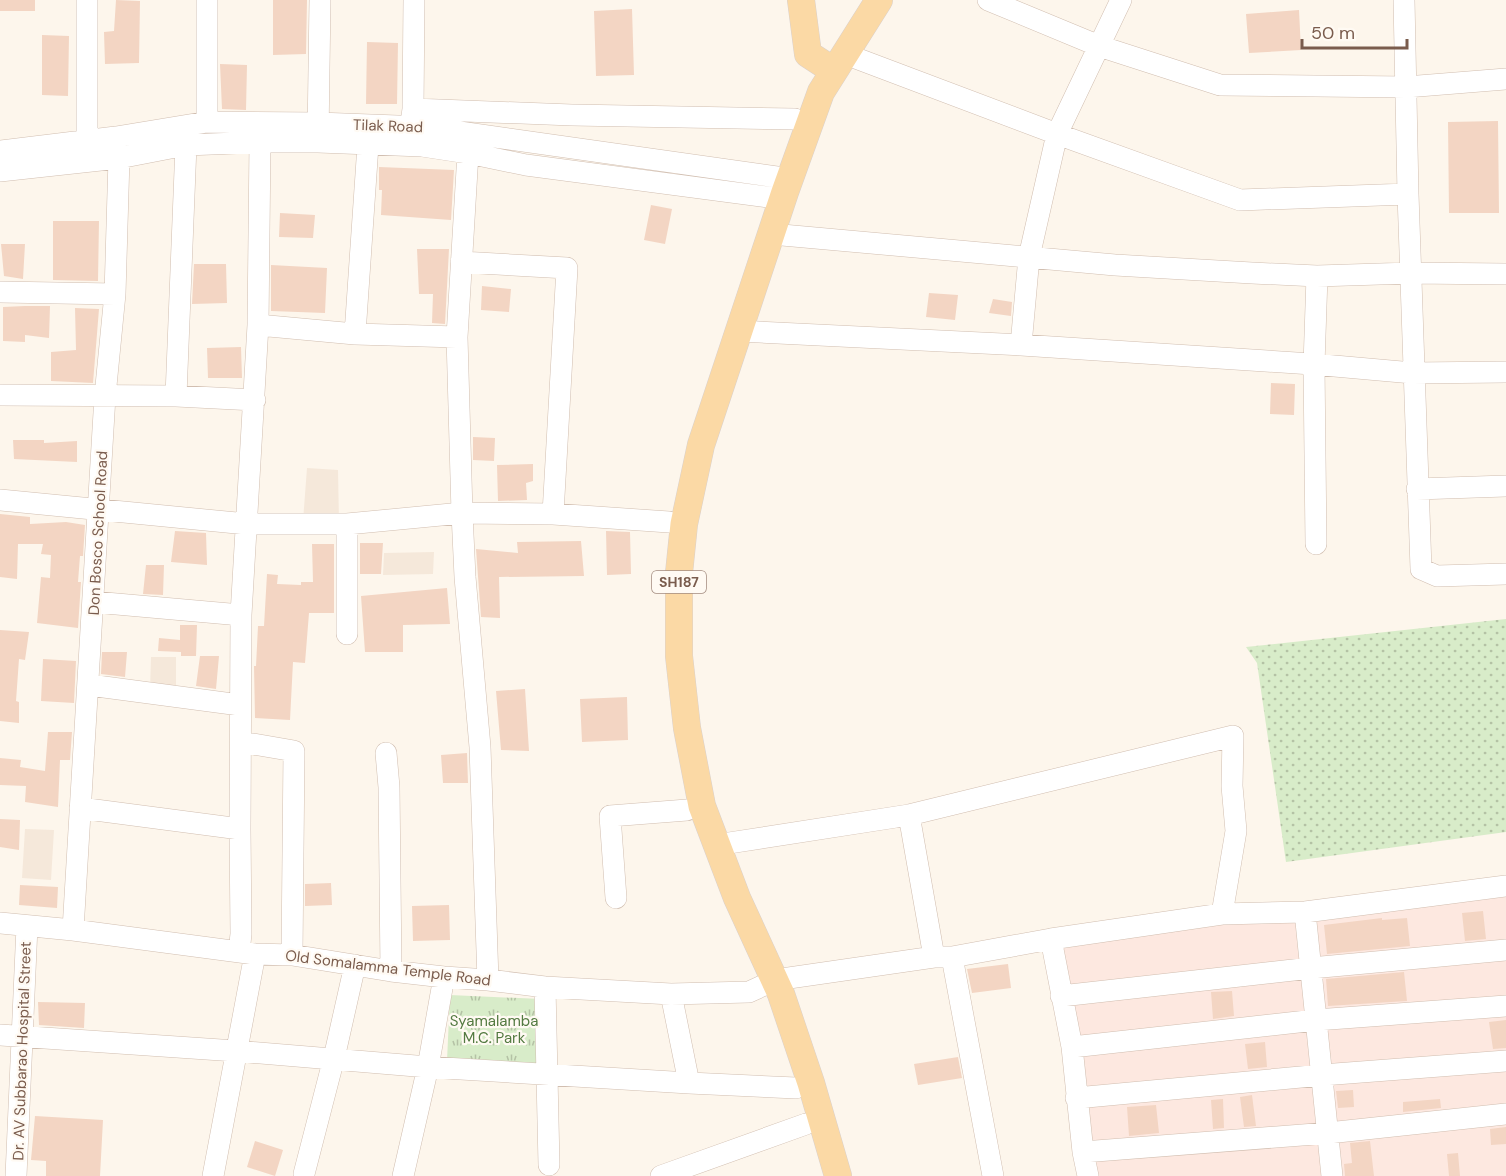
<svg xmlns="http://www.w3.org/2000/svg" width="1506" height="1176" font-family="'DM Sans',sans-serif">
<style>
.residential{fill:#f5e8da}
.commercial{fill:#fde8e0}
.grass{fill:url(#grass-tufts)}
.garden{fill:url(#garden-dots)}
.building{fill:#f3d5c3}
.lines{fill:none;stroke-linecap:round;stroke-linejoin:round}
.minor-casing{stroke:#d1beb0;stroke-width:22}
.major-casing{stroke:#dad1cd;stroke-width:28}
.minor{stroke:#fff;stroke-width:21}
.major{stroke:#fbd9a5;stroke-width:27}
.labels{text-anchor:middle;stroke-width:4.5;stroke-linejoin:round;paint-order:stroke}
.shield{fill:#fffaf3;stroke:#a28b7f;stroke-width:1.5}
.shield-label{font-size:14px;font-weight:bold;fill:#7a5c4d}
.street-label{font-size:15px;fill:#7a5c4d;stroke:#fffaf3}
.park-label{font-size:15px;fill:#537a41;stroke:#fffaf3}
</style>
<defs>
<pattern id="grass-tufts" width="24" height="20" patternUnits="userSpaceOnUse" patternTransform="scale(1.5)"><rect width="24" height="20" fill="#d8ecc9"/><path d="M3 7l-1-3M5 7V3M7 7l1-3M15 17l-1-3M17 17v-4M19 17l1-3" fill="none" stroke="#b4c2a5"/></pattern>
<pattern id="garden-dots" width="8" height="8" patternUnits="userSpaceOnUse" patternTransform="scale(1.5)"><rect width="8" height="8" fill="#d8ecc9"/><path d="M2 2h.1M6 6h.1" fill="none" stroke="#b4c2a5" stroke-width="1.8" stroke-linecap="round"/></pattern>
</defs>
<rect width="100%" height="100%" fill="#fdf6ec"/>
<!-- residential -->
<path class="residential" d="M 307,468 L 338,470 L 339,522 L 303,521 Z
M 434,552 L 433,574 L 383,575 L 384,553 Z
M 151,657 L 176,657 L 176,692 L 150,690 Z
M 25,829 L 54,830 L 51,880 L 22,878 Z"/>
<!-- commercial -->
<path class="commercial" d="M 1506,893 L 1506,1176 L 1088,1176 L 1051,939 Z"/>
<!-- grass -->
<path class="grass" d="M 450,995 L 541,999 L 538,1065 L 447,1061 Z"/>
<!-- garden -->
<path class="garden" d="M 1506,619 L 1506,832 L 1286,862 L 1257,663 L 1246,647 Z"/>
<!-- building -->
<path class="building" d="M 0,0 L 35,0 L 35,11 L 0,11 Z
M 116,0 L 140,1 L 139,63 L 105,64 L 104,32 L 114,31 Z
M 273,0 L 307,0 L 306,54 L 273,55 Z
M 632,9 L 634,75 L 596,76 L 594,11 Z
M 1299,10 L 1301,50 L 1249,53 L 1246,14 Z
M 42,35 L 69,36 L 68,96 L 42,95 Z
M 367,42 L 398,43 L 397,104 L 366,104 Z
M 220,64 L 247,65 L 246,110 L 222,109 Z
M 1498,121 L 1499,213 L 1449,213 L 1448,122 Z
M 379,167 L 454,170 L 451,220 L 381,215 L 382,190 L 379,190 Z
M 651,205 L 672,209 L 665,244 L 644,240 Z
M 280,213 L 315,215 L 313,238 L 279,237 Z
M 53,221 L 99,221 L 98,281 L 53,280 Z
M 1,244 L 25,244 L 23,279 L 4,276 Z
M 417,249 L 449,249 L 445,324 L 432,323 L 433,294 L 419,294 Z
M 194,264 L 226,264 L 227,303 L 192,304 Z
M 271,265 L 327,268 L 325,313 L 271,311 Z
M 482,286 L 511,289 L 509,312 L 481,310 Z
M 929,293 L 958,295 L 955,320 L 926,317 Z
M 993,299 L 1012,302 L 1011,316 L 989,313 Z
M 25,306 L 50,306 L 49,338 L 25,335 L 25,342 L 3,341 L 3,307 Z
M 75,308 L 99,309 L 93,383 L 51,381 L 51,352 L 76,350 Z
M 241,347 L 242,378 L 208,378 L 207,348 Z
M 1271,383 L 1295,384 L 1294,415 L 1270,414 Z
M 473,437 L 495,438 L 494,461 L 473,460 Z
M 13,440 L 44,440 L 44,443 L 77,441 L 77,462 L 14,459 Z
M 533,464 L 533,481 L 526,483 L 527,500 L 498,501 L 497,465 Z
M 0,514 L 30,517 L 30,524 L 66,522 L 85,525 L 83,556 L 80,556 L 78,582 L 81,582 L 78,628 L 37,623 L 41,577 L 50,578 L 51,555 L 41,554 L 43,544 L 18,544 L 17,579 L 0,577 Z
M 175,531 L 206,533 L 207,565 L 171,562 Z
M 606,531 L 630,532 L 631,574 L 607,575 Z
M 581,541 L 584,576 L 499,577 L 500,618 L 481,617 L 476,549 L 518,553 L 517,542 Z
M 360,543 L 383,543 L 381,574 L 360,574 Z
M 312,544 L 334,544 L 334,613 L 309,613 L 305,663 L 293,662 L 290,720 L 255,718 L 254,666 L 256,666 L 258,626 L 264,626 L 267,574 L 278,575 L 277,584 L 301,585 L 301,582 L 313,582 Z
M 146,565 L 164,565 L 163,595 L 143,594 Z
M 447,588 L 450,624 L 403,625 L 403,652 L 365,652 L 361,596 Z
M 180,625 L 197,625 L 196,656 L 181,656 L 181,652 L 158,651 L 159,638 L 180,640 Z
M 0,630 L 29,632 L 25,660 L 19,659 L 16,701 L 19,702 L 19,723 L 0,721 Z
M 102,652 L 127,652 L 125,677 L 101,674 Z
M 200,656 L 219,656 L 216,689 L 196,686 Z
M 43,659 L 76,661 L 74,703 L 41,701 Z
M 525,689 L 529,751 L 501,750 L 496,691 Z
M 627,697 L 628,740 L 582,742 L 580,699 Z
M 48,732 L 72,732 L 70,760 L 60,760 L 58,807 L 25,802 L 26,786 L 0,785 L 0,758 L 21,760 L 20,767 L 45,771 Z
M 467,753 L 468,783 L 443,783 L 441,755 Z
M 0,819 L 20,820 L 19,850 L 0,847 Z
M 331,883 L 332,905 L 305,906 L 305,884 Z
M 20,885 L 58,887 L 57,908 L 19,905 Z
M 449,905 L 450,940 L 413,941 L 412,906 Z
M 1483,911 L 1486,939 L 1465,941 L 1462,913 Z
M 1382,918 L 1382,920 L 1407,918 L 1410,946 L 1327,954 L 1324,925 Z
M 1008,964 L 1011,988 L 972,993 L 967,969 Z
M 1404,972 L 1407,1001 L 1328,1006 L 1326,979 Z
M 1232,991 L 1234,1016 L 1213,1019 L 1211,992 Z
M 38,1002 L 85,1003 L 84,1028 L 39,1025 Z
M 1506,1020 L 1506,1048 L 1493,1049 L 1489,1022 Z
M 1265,1042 L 1267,1067 L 1248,1069 L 1245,1044 Z
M 958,1057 L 962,1078 L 918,1085 L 914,1064 Z
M 1353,1090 L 1354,1107 L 1338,1108 L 1336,1091 Z
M 1252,1095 L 1256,1126 L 1244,1127 L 1240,1097 Z
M 1223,1099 L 1224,1128 L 1213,1129 L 1211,1100 Z
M 1440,1099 L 1441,1108 L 1403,1112 L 1403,1102 Z
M 1156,1105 L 1159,1133 L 1129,1136 L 1127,1107 Z
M 35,1116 L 103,1120 L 100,1176 L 46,1176 L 46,1161 L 31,1160 Z
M 1506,1127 L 1506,1144 L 1491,1145 L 1490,1129 Z
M 255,1141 L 283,1150 L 275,1176 L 247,1167 Z
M 1370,1141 L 1374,1176 L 1345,1176 L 1344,1164 L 1352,1163 L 1350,1143 Z
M 1458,1153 L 1460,1176 L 1449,1176 L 1447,1154 Z"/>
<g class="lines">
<defs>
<path id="minor" d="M 988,0 L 1099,46 L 1220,85 L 1406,87 L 1506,79
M 1404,0 L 1408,194 L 1421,569 L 1437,576 L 1506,574
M 845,54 L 1057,134 L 1240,200 L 1408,194
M 413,109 L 572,115 L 795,119
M 207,122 L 207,0
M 411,123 L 413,109 L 414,0
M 318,137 L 320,0
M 87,139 L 87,0
M 0,151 L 116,137 L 207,122 L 318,123 L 424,127 L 791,179
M 468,153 L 457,337 L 462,513 L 465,577 L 480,747 L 488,980
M 0,171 L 119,158 L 186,145 L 260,142 L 318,142 L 422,146 L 468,153 L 526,165 L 783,199
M 771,234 L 1115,265 L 1252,273 L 1317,276 L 1411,273 L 1506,274
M 461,262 L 567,268 L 553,514
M 0,292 L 115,294
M 258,325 L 355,334 L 457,337
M 739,331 L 1021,345 L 1312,364 L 1413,373 L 1506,372
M 355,334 L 368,145
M 1021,345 L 1029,257 L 1057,134 L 1121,0
M 0,395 L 176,396 L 255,400
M 176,396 L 186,145
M 1417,489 L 1506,486
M 0,500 L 247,524 L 347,524 L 462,513 L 553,514 L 669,522
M 347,524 L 347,634
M 1316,544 L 1314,365 L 1317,276
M 94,602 L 241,615
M 89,685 L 240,705
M 241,742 L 294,751 L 292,955
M 386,753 L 389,787 L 391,971
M 80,808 L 240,829
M 909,815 L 934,957
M 716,845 L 909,815 L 1233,736 L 1232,786 L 1236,831 L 1222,914
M 616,898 L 610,816 L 687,810
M 1305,912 L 1332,1176
M 0,923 L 73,930 L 255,954 L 292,955 L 391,971 L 444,977 L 488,980 L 545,987 L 671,994 L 749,992 L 775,980 L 934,957 L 952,957 L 1051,939 L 1222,914 L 1305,912 L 1506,886
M 73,930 L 105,396 L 115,294 L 119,158 L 116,137
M 1051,939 L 1072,1047 L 1083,1152 L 1088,1176
M 239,952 L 241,934 L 240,829 L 241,615 L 258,325 L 260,142
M 952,957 L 993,1176
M 545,987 L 549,1165
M 671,994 L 689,1083
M 1061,996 L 1311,968 L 1506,950
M 0,1035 L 236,1051 L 428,1067 L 689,1083 L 796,1088
M 1072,1047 L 1316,1020 L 1506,1006
M 1076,1098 L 1322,1075 L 1506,1061
M 1083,1152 L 1328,1133 L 1506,1114
M 304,1174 L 334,1058 L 355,965
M 16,1176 L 27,926
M 213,1176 L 255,954
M 403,1176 L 428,1067 L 444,977
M 661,1176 L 806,1124"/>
<path id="major" d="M 801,0 L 808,54 L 834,71
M 838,1176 L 811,1083 L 781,994 L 737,898 L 702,806 L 687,728 L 679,656 L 679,573 L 684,524 L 701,445 L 785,192 L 821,92 L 879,0"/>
</defs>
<!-- minor casing -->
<use href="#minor" class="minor-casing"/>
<!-- major casing -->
<use href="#major" class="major-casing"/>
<!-- minor -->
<use href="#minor" class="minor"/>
<!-- major -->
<use href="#major" class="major"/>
</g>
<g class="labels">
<!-- shield labels -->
<rect class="shield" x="652" y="571" width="54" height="22" rx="4.5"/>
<g class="shield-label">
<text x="679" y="587">SH187</text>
</g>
<!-- street labels -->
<g class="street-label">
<text transform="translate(388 126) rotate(2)" y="5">Tilak Road</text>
<text transform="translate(98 533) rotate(-87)" y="5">Don Bosco School Road</text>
<text transform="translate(388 968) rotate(7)" y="5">Old Somalamma Temple Road</text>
<text transform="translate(22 1051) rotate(-88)" y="5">Dr. AV Subbarao Hospital Street</text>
</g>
<!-- park labels -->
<g class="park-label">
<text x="494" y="1026">Syamalamba<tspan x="494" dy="17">M.C. Park</tspan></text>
</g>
</g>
<!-- scale -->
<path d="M1302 39v9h105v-9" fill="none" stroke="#7a5c4d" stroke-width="3"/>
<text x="1311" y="39" font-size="18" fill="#7a5c4d" stroke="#fffaf3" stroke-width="4.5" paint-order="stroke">50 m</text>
</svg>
